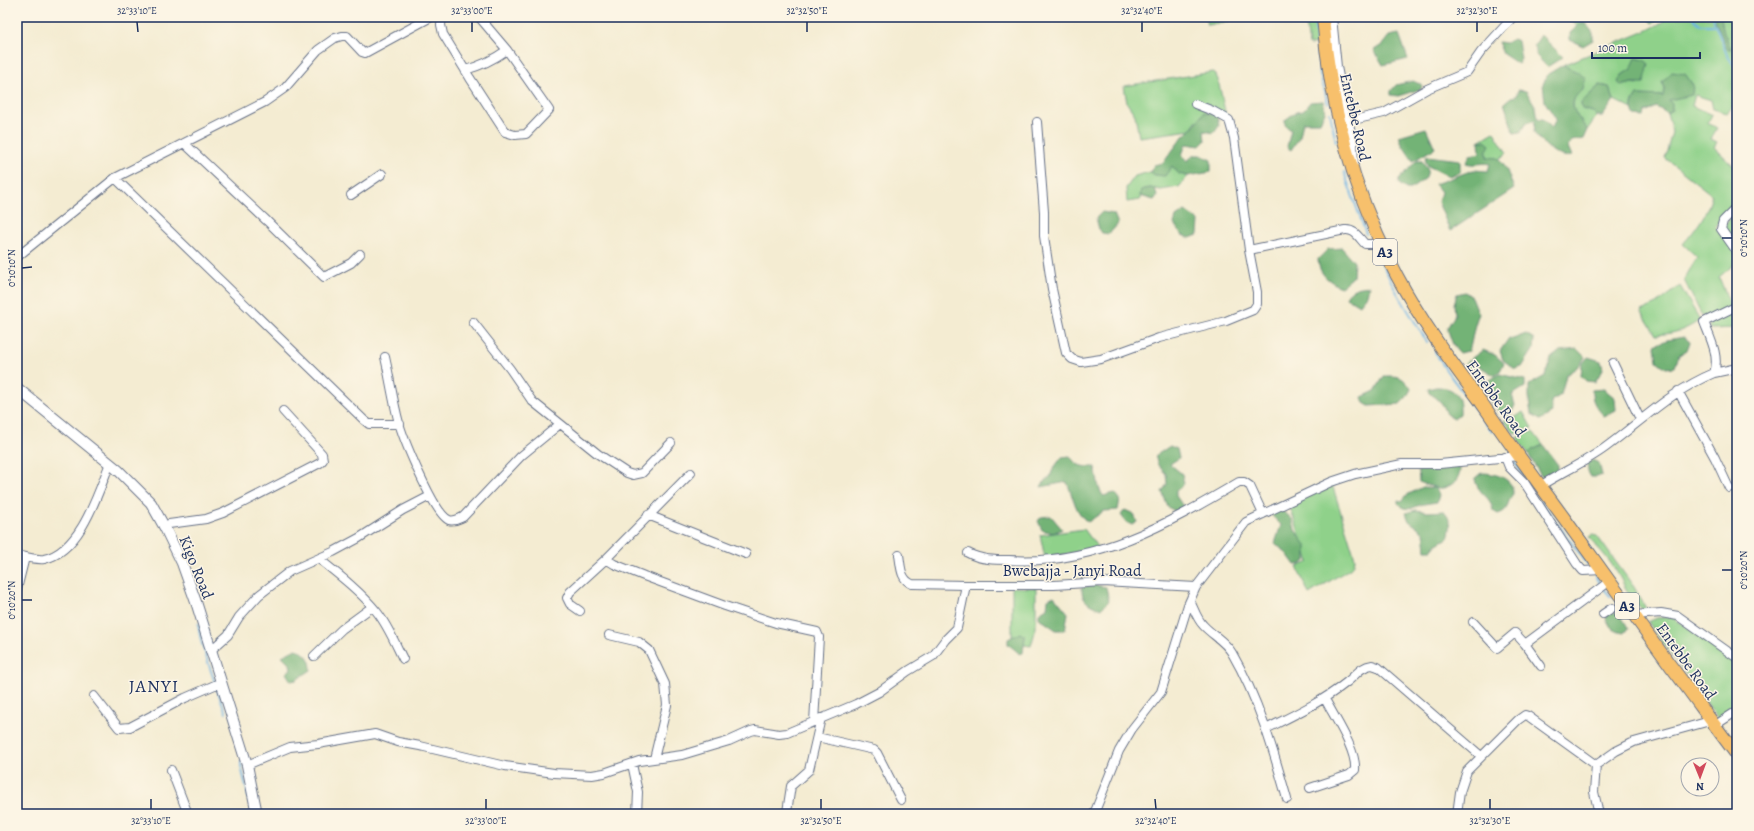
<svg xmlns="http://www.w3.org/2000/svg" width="1754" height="831" font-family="Alegreya,serif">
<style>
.green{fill:#8fd18a;stroke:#558074;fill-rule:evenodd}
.forest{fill:#73b376;stroke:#47716a}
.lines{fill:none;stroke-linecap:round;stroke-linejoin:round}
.stream{stroke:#6cb4e4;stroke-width:2}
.minor-casing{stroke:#677187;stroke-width:10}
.tertiary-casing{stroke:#677187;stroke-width:12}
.primary-casing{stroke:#677187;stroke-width:14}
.minor{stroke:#fff;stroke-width:8}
.tertiary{stroke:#fff;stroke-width:10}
.primary{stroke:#f7c06c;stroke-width:12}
.ticks{fill:none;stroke:#1b2f5e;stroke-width:1.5}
.labels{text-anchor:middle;stroke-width:3;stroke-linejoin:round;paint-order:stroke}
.shield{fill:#fcf5e5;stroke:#5e6a86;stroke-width:1}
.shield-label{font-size:15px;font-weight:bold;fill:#1b2f5e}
.street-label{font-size:16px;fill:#1b2f5e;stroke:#fcf5e5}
.quarter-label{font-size:18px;letter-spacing:1px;fill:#1b2f5e;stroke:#fcf5e5}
.neatline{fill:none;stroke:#1b2f5e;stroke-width:1.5}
.ticks-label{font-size:10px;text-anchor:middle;fill:#1b2f5e}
</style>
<rect width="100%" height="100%" fill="#fcf5e5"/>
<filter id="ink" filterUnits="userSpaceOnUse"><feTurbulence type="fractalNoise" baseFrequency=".025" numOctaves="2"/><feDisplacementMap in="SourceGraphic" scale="8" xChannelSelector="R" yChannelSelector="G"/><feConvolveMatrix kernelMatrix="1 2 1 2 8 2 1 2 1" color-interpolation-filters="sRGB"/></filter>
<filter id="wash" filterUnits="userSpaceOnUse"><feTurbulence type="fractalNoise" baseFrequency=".012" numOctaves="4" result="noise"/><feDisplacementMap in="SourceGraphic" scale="16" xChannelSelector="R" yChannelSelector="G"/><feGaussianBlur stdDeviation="0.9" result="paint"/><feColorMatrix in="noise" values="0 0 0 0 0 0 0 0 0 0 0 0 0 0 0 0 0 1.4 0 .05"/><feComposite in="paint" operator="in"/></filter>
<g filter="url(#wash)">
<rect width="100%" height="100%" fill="#f4ecd2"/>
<!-- green -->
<path class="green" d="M 1205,17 L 1228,17 L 1228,22 L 1207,25 Z
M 1305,17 L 1315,17 L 1319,44 L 1309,45 Z
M 1568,17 L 1589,17 L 1579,28 Z
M 1647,17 L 1714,17 L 1724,42 L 1731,49 L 1723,30 L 1721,17 L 1737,17 L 1737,107 L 1734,105 L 1727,113 L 1713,109 L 1711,100 L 1695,95 L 1692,106 L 1712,115 L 1708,123 L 1717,128 L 1711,139 L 1717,142 L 1714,147 L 1737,169 L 1737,204 L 1715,226 L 1737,253 L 1737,262 L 1719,277 L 1731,307 L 1705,319 L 1702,316 L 1684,280 L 1697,257 L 1683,244 C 1696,229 1707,215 1712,195 L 1665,158 L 1672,132 L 1667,113 L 1672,109 L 1668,100 L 1691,95 L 1693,85 L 1685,74 L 1665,90 L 1663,96 L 1637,95 L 1632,103 L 1632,109 L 1614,100 L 1609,87 L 1600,85 L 1581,103 L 1582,109 L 1593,112 L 1597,116 L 1587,130 C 1583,124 1578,118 1574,111 C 1571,104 1578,82 1579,73 L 1563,65 L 1646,31 L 1665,21 L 1664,18 L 1652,23 ZM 1631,69 L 1638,84 L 1632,83 L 1621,86 L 1622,75 Z
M 1213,72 L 1216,75 L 1218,80 L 1226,115 L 1196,121 L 1191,130 L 1139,137 L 1135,115 L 1127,103 L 1124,86 Z
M 1494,132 L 1507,153 L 1499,159 L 1498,158 L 1487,157 L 1485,141 L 1479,141 Z
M 1172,166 L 1179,174 L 1188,176 L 1179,187 L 1161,190 L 1150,188 L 1141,190 L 1140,200 L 1127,202 L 1126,188 L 1135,176 L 1150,172 L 1155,175 Z
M 1737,212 L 1737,247 L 1722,227 Z
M 1680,286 L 1700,320 C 1684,331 1676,333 1656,335 L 1641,311 L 1657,304 Z
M 1737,309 L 1737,328 L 1710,329 L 1709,326 L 1714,317 Z
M 1469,360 L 1487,382 L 1482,389 L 1466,365 L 1465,363 Z
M 1523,412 L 1532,428 L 1514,433 L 1504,420 L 1516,417 Z
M 1528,432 L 1533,432 L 1543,445 L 1532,450 L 1528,454 L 1517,438 Z
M 1332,484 L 1355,558 L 1354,564 L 1351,568 L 1309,594 L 1297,567 L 1309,562 L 1289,504 Z
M 1084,529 L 1098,548 L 1045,558 L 1040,535 Z
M 1592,535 L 1597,536 L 1634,587 L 1648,612 C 1629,604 1624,581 1613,566 C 1606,556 1597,547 1589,537 Z
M 1012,587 L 1036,588 L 1036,628 L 1031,646 L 1024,645 L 1025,636 L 1012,637 Z
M 1672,617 L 1734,660 L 1737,664 L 1737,706 L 1718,719 L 1648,622 L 1657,618 Z"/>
<!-- forest -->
<path class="forest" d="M 1714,17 L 1721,17 L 1723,30 L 1731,49 L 1727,49 Z
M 1580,24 L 1586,24 L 1593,33 L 1593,40 L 1583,46 L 1570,40 L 1570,33 Z
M 1399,34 L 1408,59 L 1383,65 L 1374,50 L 1382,45 L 1389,36 Z
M 1541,35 L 1563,57 L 1547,67 L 1536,55 L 1534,46 Z
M 1513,39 L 1518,41 L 1521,59 L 1518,64 L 1503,54 L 1498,42 L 1506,43 Z
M 1636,58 L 1644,60 L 1649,64 L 1644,83 L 1632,83 L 1621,86 L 1618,82 L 1622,75 L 1631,69 Z
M 1563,65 L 1579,73 L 1585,78 L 1583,90 C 1563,103 1578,116 1587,130 L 1583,139 L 1571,141 L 1568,147 L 1572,156 C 1557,160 1543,143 1534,133 L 1535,120 L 1526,123 L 1521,132 L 1514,133 L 1504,103 L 1511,97 L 1516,96 L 1518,90 L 1526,91 L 1536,107 L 1538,119 L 1543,119 L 1552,128 L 1556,119 L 1545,102 L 1543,84 L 1548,74 Z
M 1672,72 L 1685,74 L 1693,85 L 1692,95 L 1669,100 L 1672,104 L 1672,110 L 1667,113 L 1656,107 L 1645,112 L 1644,117 L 1635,116 C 1630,107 1632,103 1637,95 L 1663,96 L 1665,90 L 1662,82 Z
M 1413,81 L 1422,85 L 1421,89 L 1398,96 L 1391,95 L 1391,91 L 1396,85 Z
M 1600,85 L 1609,87 L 1614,100 L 1603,116 L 1597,116 L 1593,112 L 1582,109 L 1581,103 Z
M 1323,101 L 1325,112 L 1320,122 L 1303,122 L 1300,136 L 1291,150 L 1287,147 L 1291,130 L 1285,125 L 1285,120 L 1296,112 L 1303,111 L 1310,102 Z
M 1204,112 L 1217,116 L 1219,126 L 1214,133 L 1204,131 L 1205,141 L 1200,146 L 1186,144 L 1182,155 L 1187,161 L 1194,155 L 1201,155 L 1211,160 L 1211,172 L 1188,176 L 1179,174 L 1172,166 L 1165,176 L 1155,175 L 1150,172 L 1154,165 L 1163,163 L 1184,135 L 1191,130 Z
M 1426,128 L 1435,148 L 1413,161 L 1403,146 L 1399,136 Z
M 1479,141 L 1485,141 L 1490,145 L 1486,152 L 1487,157 L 1498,158 L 1506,168 L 1514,189 L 1450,231 L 1438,202 L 1441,192 L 1435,184 L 1473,170 L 1488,171 L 1490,164 C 1481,162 1475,166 1466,163 L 1470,155 L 1480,153 Z
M 1427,156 L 1460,160 L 1460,172 L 1449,176 L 1428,166 L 1425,160 Z
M 1416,161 L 1422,161 L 1428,169 L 1426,178 L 1411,189 L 1406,189 L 1398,183 L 1399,180 Z
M 1150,188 L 1155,189 L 1157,196 L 1154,200 L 1140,196 L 1141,190 Z
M 1185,211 L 1199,221 L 1198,235 L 1190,238 L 1182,235 L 1174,224 L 1176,217 Z
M 1102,212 L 1114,214 L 1118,224 L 1109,234 L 1102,233 L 1099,229 L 1096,218 Z
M 1342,248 L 1354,262 L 1353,277 L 1341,287 C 1328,281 1318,273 1318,259 L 1328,249 Z
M 1369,286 L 1367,295 L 1359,305 L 1346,297 C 1350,288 1360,287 1369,286 Z
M 1465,292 L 1472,297 L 1479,314 C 1473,326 1473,339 1469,351 L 1459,353 C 1452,346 1451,338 1447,328 L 1455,315 L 1454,304 L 1457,294 Z
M 1526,334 L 1534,339 L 1533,350 L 1522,367 L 1515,369 L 1503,360 L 1500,351 L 1509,338 L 1513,339 Z
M 1684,337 L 1690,342 L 1687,350 L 1679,355 L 1675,367 L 1666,368 L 1657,361 L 1655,345 L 1667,340 Z
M 1577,349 L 1585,357 L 1580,365 L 1566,375 L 1561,395 L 1551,401 L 1552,413 L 1540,420 L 1531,414 L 1529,401 L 1529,385 L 1545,376 L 1551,358 L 1560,351 Z
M 1483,350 L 1495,355 L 1504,363 L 1500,371 L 1494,375 L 1472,362 L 1472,358 Z
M 1588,357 L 1601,361 L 1603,369 L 1595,382 L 1586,381 L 1581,376 L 1582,364 Z
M 1499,374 L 1525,380 L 1525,387 L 1512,395 L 1515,405 L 1509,418 L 1499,411 L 1482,389 L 1487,382 Z
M 1384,376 C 1399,376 1403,376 1411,389 L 1406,398 L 1400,404 L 1369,406 L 1364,403 L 1362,397 L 1375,391 Z
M 1436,387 C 1456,387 1461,396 1460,414 L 1454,419 L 1447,415 C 1444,404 1439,399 1429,393 L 1428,389 Z
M 1604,389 L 1615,398 L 1616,410 L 1604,416 C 1597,408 1591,402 1592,390 Z
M 1543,445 L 1558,465 L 1558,472 L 1547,480 L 1541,476 L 1528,454 L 1532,450 Z
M 1170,446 L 1177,449 L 1179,458 L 1170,464 L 1182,474 L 1184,484 L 1176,491 L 1176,496 L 1185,509 L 1178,513 L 1168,507 L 1162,492 L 1167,484 L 1166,474 L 1158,465 L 1155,456 Z
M 1070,456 C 1077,467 1083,467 1095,467 L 1099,488 L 1103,496 L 1115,493 L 1120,499 L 1118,510 L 1104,511 L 1088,522 C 1076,515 1072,494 1067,482 L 1041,487 L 1043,483 L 1050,477 L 1053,469 L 1062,457 Z
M 1592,460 L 1599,463 L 1602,475 L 1597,477 L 1591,477 L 1588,472 L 1587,463 Z
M 1422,465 L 1428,469 L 1459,465 C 1463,475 1454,486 1443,488 C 1437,489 1425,484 1419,482 L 1418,467 Z
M 1482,473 C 1493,473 1513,477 1513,493 C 1513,496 1510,498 1509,501 C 1506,509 1507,511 1498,514 L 1493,511 C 1492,496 1477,494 1475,479 Z
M 1423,487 L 1436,488 L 1439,495 L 1437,502 C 1433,503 1428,503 1424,504 C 1414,506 1408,514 1398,503 L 1398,500 L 1402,501 L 1407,495 Z
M 1125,510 L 1134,514 L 1137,522 L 1132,525 L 1126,522 L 1121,515 Z
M 1416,510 L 1428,512 L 1444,511 C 1452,519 1451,528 1448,538 L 1436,545 L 1432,550 L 1426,550 L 1424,532 L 1409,521 L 1406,513 Z
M 1283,511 L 1292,519 L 1295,530 L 1306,545 L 1306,561 L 1301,564 L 1295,565 L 1287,554 L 1275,543 L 1281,525 L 1272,516 L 1275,512 Z
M 1051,516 L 1062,529 L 1053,533 L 1042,530 L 1038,521 L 1041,517 Z
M 1095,585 L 1106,587 L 1109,601 L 1101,609 C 1089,605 1081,601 1082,587 Z
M 1054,596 L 1068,613 L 1065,630 L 1056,630 L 1039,618 L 1039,613 L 1047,608 L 1048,599 Z
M 1608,611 C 1620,613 1623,618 1628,628 L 1624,633 C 1615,632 1609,627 1606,619 Z
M 1020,633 L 1025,636 L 1023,653 L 1020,654 L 1008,644 L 1008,639 Z
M 296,649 C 306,653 311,659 311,670 L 296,680 L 291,681 L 286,673 L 291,669 L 290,664 L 282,656 Z"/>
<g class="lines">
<!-- stream -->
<path class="stream" d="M 1314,17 L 1320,75 L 1328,103
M 1692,17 L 1701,25 L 1715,25
M 1712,17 L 1727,55 L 1737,70
M 1330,113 L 1336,142
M 1344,172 L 1366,234
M 1376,252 L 1396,291 L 1427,342
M 1435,352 L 1446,370 L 1492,432
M 1512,459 L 1527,480
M 1541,502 L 1588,565
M 1596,576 L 1601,585
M 1604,589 L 1611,597
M 198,624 L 201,641 L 215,683
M 216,687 L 226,713
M 241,761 L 241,766 L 250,803"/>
</g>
</g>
<g filter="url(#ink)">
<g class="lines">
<defs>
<path id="minor" d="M 442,17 L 441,25 L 443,34 L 470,78 L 505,132 L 515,135 L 526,134 L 549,110 L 507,50 L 479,17
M 1332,17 L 1337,67 L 1353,142 L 1354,163
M 465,70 C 481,66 493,60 507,50
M 1195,104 L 1213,111 L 1229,120 L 1234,138 L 1249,250 L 1345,230 C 1355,229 1359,238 1365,244 L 1374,244 L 1380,241
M 1349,121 L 1384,113 L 1427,89 L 1467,72 L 1481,52 L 1513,17
M 1037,122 L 1044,212 L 1044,236 L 1052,289 L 1066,353 L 1072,359 L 1081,362 L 1101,359 L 1159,338 L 1226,321 L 1253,310 L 1257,304 L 1257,292 L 1249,250
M 184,143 L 267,221 L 324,277 L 351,263 L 360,254
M 115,178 L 364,420 L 369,424 L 400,424
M 351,195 L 382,174
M 1737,207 L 1723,221 L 1721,229 L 1737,252
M 17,257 L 115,178 L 265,102 L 285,88 L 318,50 L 335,38 L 342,36 L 347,36 L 362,52 L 365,53 L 431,17
M 473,322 L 510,369 L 532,401 L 598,454 L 627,473 L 633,475 L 642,473 L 671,443
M 385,357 C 390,379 393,401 399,423 C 404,440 434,514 449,520 C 454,522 458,519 463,517 L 521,456 L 560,424
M 1613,363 L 1640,419
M 1714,373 L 1737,368
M 1678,391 L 1715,458 L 1729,488
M 1505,457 L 1509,467 L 1524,482 L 1577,564 L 1583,571 L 1602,570
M 691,473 L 606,559 L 614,564 L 644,576 L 725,606 L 776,623 L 817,632 L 819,637 L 814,722
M 1540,486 C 1562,472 1586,462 1606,447 C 1643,420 1671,391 1714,373 C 1720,356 1710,338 1704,322 L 1737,306
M 648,515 L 746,554
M 165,528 L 169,524 L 206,519 L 223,513 L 320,463 L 323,460 L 322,454 L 283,411
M 968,553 C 981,560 995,560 1009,560 C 1094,566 1168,524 1239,482 L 1244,482 L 1250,486 L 1263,514
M 17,555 C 25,557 36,560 44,559 C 81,551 98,493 110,463
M 899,555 C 901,566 900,579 912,584 L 966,585
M 319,559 C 339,575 361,592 377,612 C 388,626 395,643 403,659
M 17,589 L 25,557
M 1190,601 C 1194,609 1197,619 1203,625 C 1212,635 1225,641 1232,653 C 1258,698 1273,749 1287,799
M 580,611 L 570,604 L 567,598 L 570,592 L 606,559
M 1603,614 L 1612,608
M 1634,615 L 1661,613 L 1678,616 L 1737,658
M 1473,622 L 1497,648 L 1515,633 L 1525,644
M 609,635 L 639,642 L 649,650 L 665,684 L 667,705 L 654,759
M 210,651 L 228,635 L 239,617 L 259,595 L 290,571 L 333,552 L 359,538 L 403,510 L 430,496
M 314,656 L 342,629 L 372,607
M 1541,666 L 1525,644 L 1610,581
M 94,696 L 119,728 L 130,727 L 185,698 L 217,684 L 221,686
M 1714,726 L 1737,711
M 1266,729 C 1294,715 1322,702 1347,682 C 1355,676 1361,666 1372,665 L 1378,667 L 1481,756
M 817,737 L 874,750 L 877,753 L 901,800
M 632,764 L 638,792 L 637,814
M 247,765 L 290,747 L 318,744 L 375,734 L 398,742 L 420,746 L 505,766 L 554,773 L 592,775 L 604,773 L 639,761 L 682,755 L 729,741 L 751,731 L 755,730 L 779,734 L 787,733 L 856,704 L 879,692 L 908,671 L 933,656 L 945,640 L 957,628 L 966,585 L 1054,585 L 1103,582 L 1196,587
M 1596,765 L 1594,792 L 1599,814
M 171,770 L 188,814
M 1310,788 L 1349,775 L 1355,770 C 1357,750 1334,717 1325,699
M 787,812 L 791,786 L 809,770 L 821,718
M 1094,814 L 1119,751 L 1132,729 L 1161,692 L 1188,605 L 1196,587 L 1246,522 L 1331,482 L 1355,474 L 1402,464 L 1440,464 L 1519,456
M 1457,814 L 1460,792 L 1467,771 L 1518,720 L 1525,715 L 1528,716 L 1596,765 L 1616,751 L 1634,742 L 1710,721"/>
<path id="tertiary" d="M 17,388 L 119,471 L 151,503 L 165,528 L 182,563 L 197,605 L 247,765 L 257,814"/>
<path id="primary" d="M 1323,17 C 1330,108 1355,196 1397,276 C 1421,321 1451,362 1481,402 C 1508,441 1536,480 1564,518 C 1599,567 1635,616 1670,665 C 1693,695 1714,725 1737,755"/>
</defs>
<!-- minor casing -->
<use href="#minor" class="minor-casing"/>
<!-- tertiary casing -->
<use href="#tertiary" class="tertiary-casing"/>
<!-- primary casing -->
<use href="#primary" class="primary-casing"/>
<!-- minor -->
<use href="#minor" class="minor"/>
<!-- tertiary -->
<use href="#tertiary" class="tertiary"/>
<!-- primary -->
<use href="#primary" class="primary"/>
</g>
</g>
<!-- ticks -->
<path class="ticks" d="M 137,22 L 138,32M 472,22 L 472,32M 807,22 L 807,32M 1142,22 L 1142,32M 1477,22 L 1477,32M 1722,238 L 1732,238M 22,268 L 32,267M 1722,570 L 1732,570M 22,600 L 32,600M 151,799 L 151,809M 486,799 L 486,809M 821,799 L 821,809M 1155,799 L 1156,809M 1490,799 L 1490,809"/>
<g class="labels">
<!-- shield labels -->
<g class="shield">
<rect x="1373" y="239" width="24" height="26" rx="3"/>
<rect x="1615" y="593" width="24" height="26" rx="3"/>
</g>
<g class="shield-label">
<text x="1385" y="257">A3</text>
<text x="1627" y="611">A3</text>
</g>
<!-- street labels -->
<g class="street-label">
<text transform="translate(1356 117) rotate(77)" y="6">Entebbe Road</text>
<text transform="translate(1497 398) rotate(54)" y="6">Entebbe Road</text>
<text transform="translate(197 567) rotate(68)" y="6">Kigo Road</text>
<text x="1072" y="576">Bwebajja - Janyi Road</text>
<text transform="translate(1687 661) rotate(54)" y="6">Entebbe Road</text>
</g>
<!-- quarter labels -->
<g class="quarter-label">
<text x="154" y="692">JANYI</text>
</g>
</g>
<!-- margin -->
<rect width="1754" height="831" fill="none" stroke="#fcf5e5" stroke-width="44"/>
<!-- north arrow -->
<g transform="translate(1700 777) rotate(179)"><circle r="19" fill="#fcf5e5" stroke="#a2a6af"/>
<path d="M0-3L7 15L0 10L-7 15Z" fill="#d1495b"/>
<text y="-6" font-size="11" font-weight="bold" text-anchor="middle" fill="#1b2f5e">N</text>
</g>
<!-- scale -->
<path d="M1592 52v6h108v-6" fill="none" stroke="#1b2f5e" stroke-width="2"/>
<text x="1598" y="52" font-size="12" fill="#1b2f5e" stroke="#fcf5e5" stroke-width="3" paint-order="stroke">100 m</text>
<rect x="22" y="22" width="1710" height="787" class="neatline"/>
<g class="ticks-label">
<text x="137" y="14">32°33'10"E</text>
<text x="472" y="14">32°33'00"E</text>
<text x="807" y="14">32°32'50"E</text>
<text x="1142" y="14">32°32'40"E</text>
<text x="1477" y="14">32°32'30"E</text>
<text transform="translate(1743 238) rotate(-90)" y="4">0°10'10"N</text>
<text transform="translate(11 268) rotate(-90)" y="4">0°10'10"N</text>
<text transform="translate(1743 570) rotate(-90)" y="4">0°10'20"N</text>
<text transform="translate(11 600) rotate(-90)" y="4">0°10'20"N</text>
<text x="151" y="824">32°33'10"E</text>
<text x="486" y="824">32°33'00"E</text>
<text x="821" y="824">32°32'50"E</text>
<text x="1156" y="824">32°32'40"E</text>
<text x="1490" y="824">32°32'30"E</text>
</g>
</svg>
